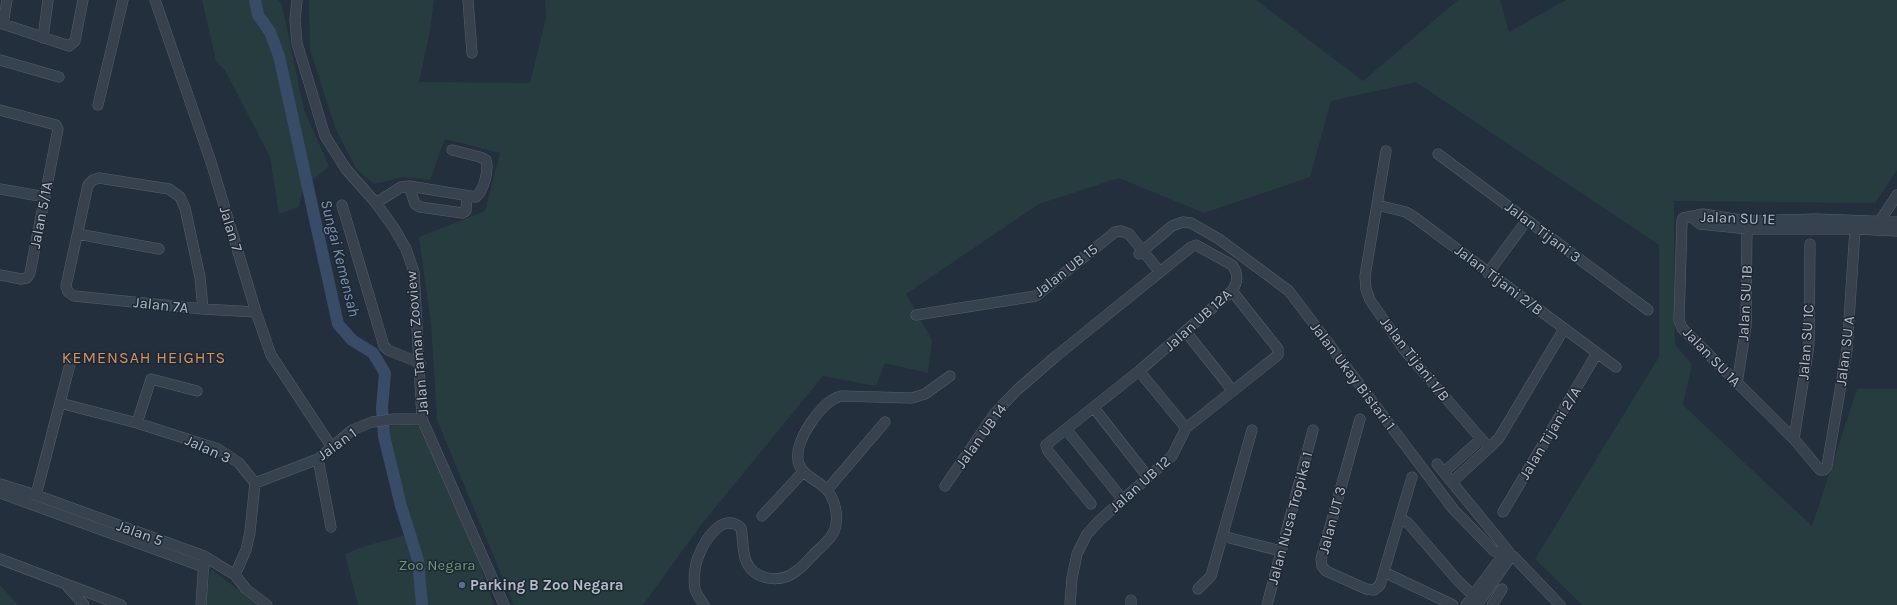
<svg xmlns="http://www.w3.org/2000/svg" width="1897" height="605" font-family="Karla,sans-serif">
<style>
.green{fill:#263c3f}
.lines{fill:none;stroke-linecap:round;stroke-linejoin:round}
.river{stroke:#394c67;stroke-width:12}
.minor-casing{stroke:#565f6c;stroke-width:11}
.minor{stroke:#38414e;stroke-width:10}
.service-dot{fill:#5c6f8a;stroke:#1d2633;stroke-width:1.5}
.labels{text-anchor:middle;stroke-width:3;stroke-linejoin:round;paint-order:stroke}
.street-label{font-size:15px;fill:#b4bcc9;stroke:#1d2633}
.park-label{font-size:15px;fill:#6b9a76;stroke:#1d2633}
.poi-label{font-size:15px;font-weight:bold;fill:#b4bcc9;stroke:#1d2633;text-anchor:start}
.water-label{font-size:16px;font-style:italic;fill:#7c92b1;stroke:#1d2633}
.neighbourhood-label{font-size:16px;letter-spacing:1px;fill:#d59563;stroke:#1d2633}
</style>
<rect width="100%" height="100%" fill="#242f3e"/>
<!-- green -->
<path class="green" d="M 202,0 L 278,0 L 282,5 L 304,110 L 329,166 L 303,189 L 299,207 L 279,214 L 270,157 L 225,70 L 216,61 Z
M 309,0 L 434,0 L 430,31 L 419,82 L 530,83 L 546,18 L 545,0 L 1256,0 L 1363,81 L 1458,0 L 1500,0 L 1509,32 L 1566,0 L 1897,0 L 1897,170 L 1875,203 L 1674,201 L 1675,344 L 1692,365 L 1683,405 L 1812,526 L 1857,389 L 1897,389 L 1897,605 L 1582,605 L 1535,559 L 1659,357 L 1659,245 L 1416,82 L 1331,101 L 1310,177 L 1204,213 L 1119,178 L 1039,204 L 906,294 L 932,340 L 928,373 L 885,363 L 876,386 L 823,376 L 701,525 L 643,605 L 514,605 L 437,420 L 431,324 L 419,237 L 485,211 L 500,153 L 445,139 L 430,180 L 403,177 L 374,184 L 357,170 L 336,130 L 310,50 Z
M 401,424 L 412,424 L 421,427 L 427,439 L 480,565 L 494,605 L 358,605 L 345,554 L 365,546 L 413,533 L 389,465 L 381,428 Z
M 211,569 L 258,605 L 205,605 Z
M 0,585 L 18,605 L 0,605 Z"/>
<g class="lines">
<!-- river -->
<path class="river" d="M 255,0 L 258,15 L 270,32 L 279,56 L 338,324 L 352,340 L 373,353 L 385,373 L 382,408 L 384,436 L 401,506 L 418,560 L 422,605"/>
<defs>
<path id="minor" d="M 155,0 L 211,162 L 256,312 L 271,355 L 331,446
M 297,0 L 295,20 L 297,43 L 325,136 L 346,169 L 376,203 L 394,228 L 406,249 L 414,272 L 422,419 L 504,605
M 468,0 L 472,53
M 0,23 L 69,46 L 75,41 L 83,0
M 3,24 L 7,0
M 43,38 L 48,0
M 0,60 L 59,77
M 98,105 L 123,0
M 0,110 L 56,125 L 58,129 L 30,273 L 27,278 L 21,279 L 0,275
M 1386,151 L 1365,276 L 1366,289 L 1370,300 L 1405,351 L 1489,448 L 1499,438 L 1564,329
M 1438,154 L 1648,310
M 409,186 L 415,204 L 420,207 L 462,213 L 466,211 L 467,196
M 0,189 L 45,197
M 376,203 L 401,187 L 409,186 L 476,197 C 484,190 489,170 486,160 L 480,157 L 452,150
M 342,205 L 384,346 L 388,350 L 420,363
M 1377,205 L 1406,212 L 1414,217 L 1616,367
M 1691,217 L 1700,224 L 1748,229 L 1855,229 L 1897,231
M 1877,225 L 1897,195
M 1855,229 L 1847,350 L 1827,466 L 1824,470 L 1820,470 L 1794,439 L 1682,328 L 1679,320 L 1682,221 L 1683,218 L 1703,214 L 1747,221 L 1816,219 L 1897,222
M 78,234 L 159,249
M 1139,254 L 1172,226 L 1183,222 L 1191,223 L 1219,239 L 1289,291 L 1454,510 L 1494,551 L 1505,555
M 1488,273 L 1527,220
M 203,309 L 200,277 L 185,208 L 180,197 L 169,189 L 99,178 L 93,180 L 88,185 L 66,286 L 68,292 L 74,296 L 203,309 L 256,312
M 916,315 L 1036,296 L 1115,232 L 1121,231 L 1129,234 L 1160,272
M 1186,332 L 1233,391
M 1139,371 L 1186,428
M 1737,384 L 1746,326 L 1747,223
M 60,403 L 137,423 L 218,449 L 239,463 L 255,483 L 250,532 L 246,550 L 235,575
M 1094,408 L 1148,477
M 1360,419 L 1321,559 L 1322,566 L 1326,571 L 1366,589 L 1374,590 L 1380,585 L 1412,477
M 137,423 L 151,379 L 197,391
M 1066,429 L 1123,500
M 1794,439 L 1809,345 L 1810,244
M 318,459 L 331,527
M 1437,464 L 1509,552
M 1444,472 L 1481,439
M 1452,482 L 1489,448
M 255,483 L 318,459 L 352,430 L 372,422 L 394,419 L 422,419
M 0,484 L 36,495 L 204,556 L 235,575 L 246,589 L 267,605
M 945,486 L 995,413 L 1017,390 L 1055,357 L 1191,247 L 1196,245 L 1232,265 C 1239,274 1238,282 1232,291 L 1139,371 L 1046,445 L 1048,451 L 1091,504
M 827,490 L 885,422
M 0,493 L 204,567
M 36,495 L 70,364
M 1503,512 L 1597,353
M 762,516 L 803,472
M 1400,518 L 1408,523 L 1459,582 L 1479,601
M 1222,536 L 1281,551
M 1513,556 L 1560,605
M 0,559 L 121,605
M 1384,572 L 1453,605
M 68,587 L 84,605
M 1198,589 L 1211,576 L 1252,430
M 201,605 L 204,561
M 704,605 C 701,600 696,594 695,589 C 693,579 695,563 699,555 C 705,540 723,511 741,528 C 744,542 741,561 753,571 C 764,581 784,581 795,572 C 803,567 809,559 815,553 C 823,545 835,536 836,524 C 838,513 834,498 827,490 C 821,483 811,479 805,473 C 789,459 803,434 812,421 C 820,410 828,400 841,396 L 912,398 L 925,394 L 950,376
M 1070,605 L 1072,578 L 1077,554 L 1087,534 L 1100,520 L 1172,456 L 1186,428 L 1278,355 L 1278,349 L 1232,291
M 1131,605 L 1131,600
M 1267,605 L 1313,430
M 1466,605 L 1497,563 L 1506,557
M 1477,605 L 1509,559
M 1492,605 L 1502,589"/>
</defs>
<!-- minor casing -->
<use href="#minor" class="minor-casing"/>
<!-- minor -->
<use href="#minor" class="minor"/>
</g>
<!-- markers -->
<circle class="service-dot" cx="462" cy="585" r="4"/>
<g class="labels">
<!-- street labels -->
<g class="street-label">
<text transform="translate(41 215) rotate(-79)" y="5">Jalan 5/1A</text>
<text transform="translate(1738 218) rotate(2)" y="5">Jalan SU 1E</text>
<text transform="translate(231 229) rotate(73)" y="5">Jalan 7</text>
<text transform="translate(1543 232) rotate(37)" y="5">Jalan Tijani 3</text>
<text transform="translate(1066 270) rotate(-38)" y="5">Jalan UB 15</text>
<text transform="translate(1499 280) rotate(37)" y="5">Jalan Tijani 2/B</text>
<text transform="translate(1745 303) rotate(-87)" y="5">Jalan SU 1B</text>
<text transform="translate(161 305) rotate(6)" y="5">Jalan 7A</text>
<text transform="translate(1198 320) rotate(-42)" y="5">Jalan UB 12A</text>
<text transform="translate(1806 342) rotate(-86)" y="5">Jalan SU 1C</text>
<text transform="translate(417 343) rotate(-95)" y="5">Jalan Taman Zooview</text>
<text transform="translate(1845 351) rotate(-83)" y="5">Jalan SU A</text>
<text transform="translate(1712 357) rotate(46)" y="5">Jalan SU 1A</text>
<text transform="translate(1415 359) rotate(52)" y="5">Jalan Tijani 1/B</text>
<text transform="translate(1353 376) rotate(53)" y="5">Jalan Ukay Bistari 1</text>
<text transform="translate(1550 433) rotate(-59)" y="5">Jalan Tijani 2/A</text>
<text transform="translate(981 436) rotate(-54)" y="5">Jalan UB 14</text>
<text transform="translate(337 444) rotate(-36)" y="5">Jalan 1</text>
<text transform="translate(208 449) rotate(24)" y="5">Jalan 3</text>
<text transform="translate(1140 484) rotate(-42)" y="5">Jalan UB 12</text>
<text transform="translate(1290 518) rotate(-75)" y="5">Jalan Nusa Tropika 1</text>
<text transform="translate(1332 520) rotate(-75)" y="5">Jalan UT 3</text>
<text transform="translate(140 533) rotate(20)" y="5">Jalan 5</text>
</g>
<!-- park labels -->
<g class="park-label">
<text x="437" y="570">Zoo Negara</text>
</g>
<!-- poi labels -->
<g class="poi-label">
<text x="470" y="590">Parking B Zoo Negara</text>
</g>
<!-- water labels -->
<g class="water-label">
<text transform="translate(341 258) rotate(76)" y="6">Sungai Kemensah</text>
</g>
<!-- neighbourhood labels -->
<g class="neighbourhood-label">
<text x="144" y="363">KEMENSAH HEIGHTS</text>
</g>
</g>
</svg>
